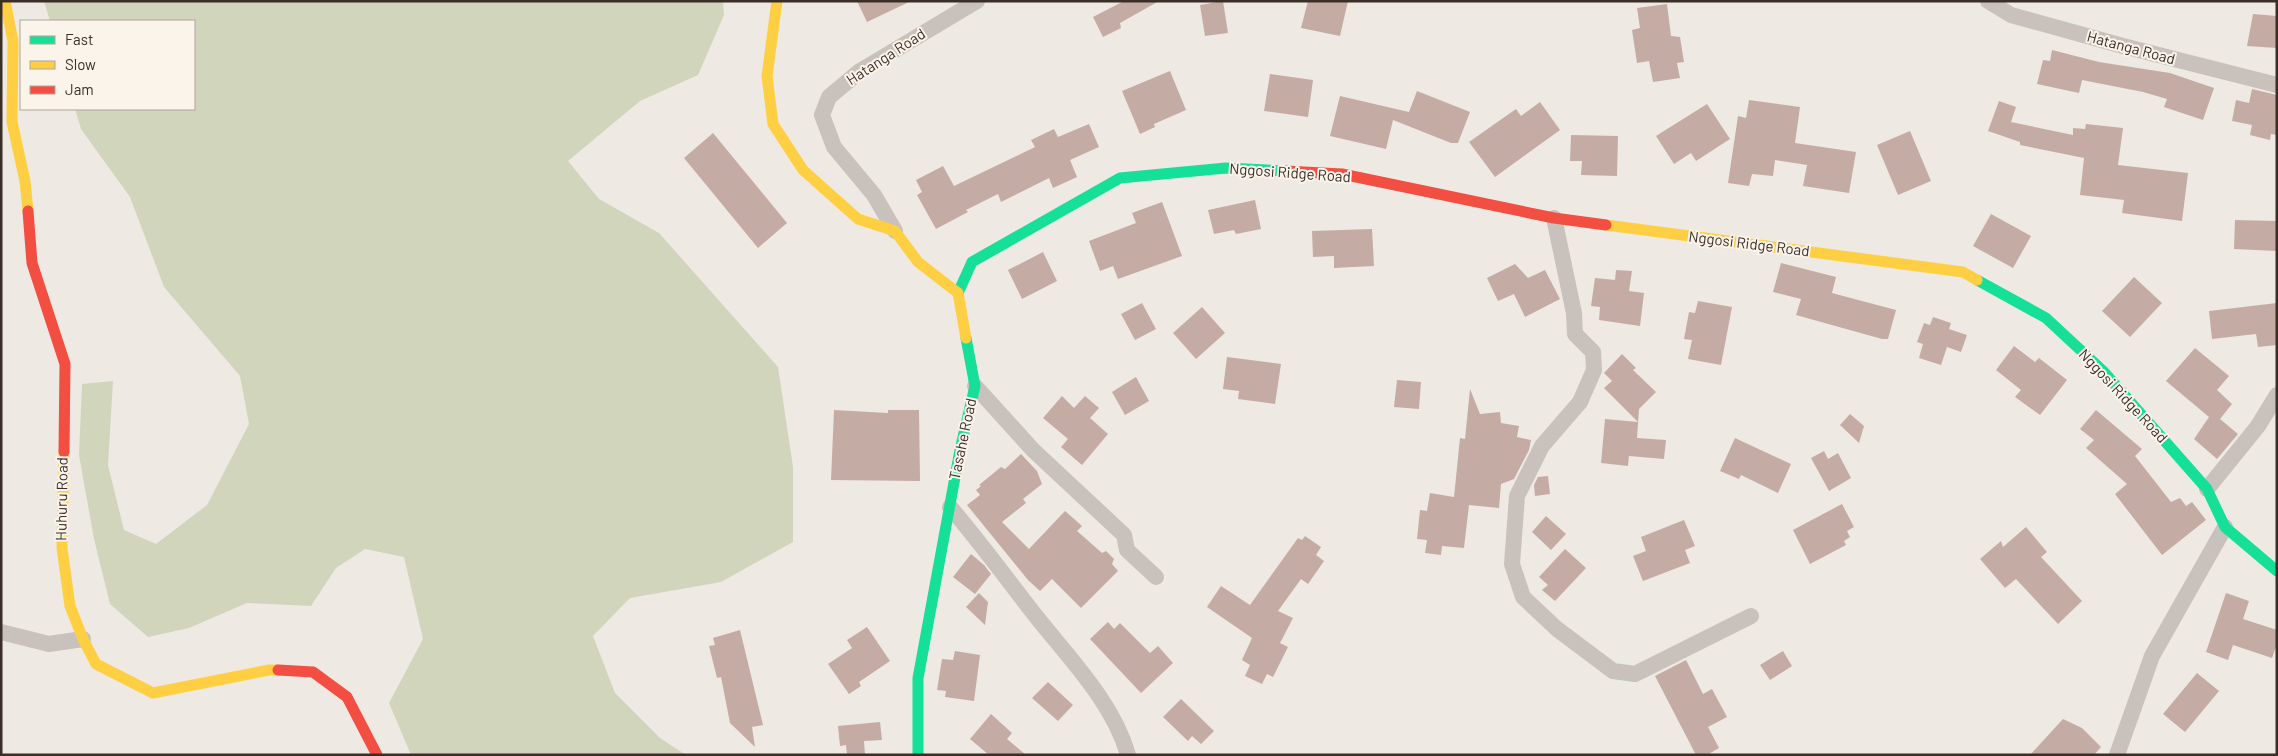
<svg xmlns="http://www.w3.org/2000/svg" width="2278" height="756" font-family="Barlow,sans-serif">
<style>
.green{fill:#d1d5bc}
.building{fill:#c4aca4}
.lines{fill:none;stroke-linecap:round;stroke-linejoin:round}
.street{stroke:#c9c1bb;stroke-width:16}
.fast{stroke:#16e098;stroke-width:11}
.slow{stroke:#ffcf43;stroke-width:11}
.jam{stroke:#f24e42;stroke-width:11}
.labels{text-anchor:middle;stroke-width:4;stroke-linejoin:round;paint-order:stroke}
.street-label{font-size:15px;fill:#3a2e29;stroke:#fbf4eb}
</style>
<rect width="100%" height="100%" fill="#efe9e3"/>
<!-- green -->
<path class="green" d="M 44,1 L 723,1 L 724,15 L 698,75 L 640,101 L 568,161 L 599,199 L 659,233 L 778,367 L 793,467 L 793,542 L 721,582 L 630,598 L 593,636 L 615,693 L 660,738 L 686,755 L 411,755 L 389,703 L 423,639 L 404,557 L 365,549 L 336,568 L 311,606 L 247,603 L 189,628 L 148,637 L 110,604 L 94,539 L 79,455 L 82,384 L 113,381 L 108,465 L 124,530 L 156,544 L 207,505 L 249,424 L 240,376 L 164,287 L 130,197 L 81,129 L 75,109 L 194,109 L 194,21 L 50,21 Z"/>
<!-- building -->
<path class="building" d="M 857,1 L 911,1 L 867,22 Z
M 1124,1 L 1159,1 L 1120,23 L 1121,28 L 1103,37 L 1093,17 Z
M 1223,1 L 1228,33 L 1205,36 L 1200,5 Z
M 1308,1 L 1348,1 L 1340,36 L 1301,28 Z
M 1667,4 L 1671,36 L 1680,37 L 1684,62 L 1677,63 L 1680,78 L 1653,82 L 1649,61 L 1637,63 L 1632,30 L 1640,28 L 1637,8 Z
M 2253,14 L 2277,16 L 2277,48 L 2247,46 Z
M 2052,50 L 2099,62 L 2170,73 L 2214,88 L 2203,120 L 2164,107 L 2167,99 L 2143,92 L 2082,80 L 2079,93 L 2037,84 L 2043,60 L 2050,61 Z
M 1170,71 L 1186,110 L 1154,124 L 1155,127 L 1140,134 L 1122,91 Z
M 1270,74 L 1313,80 L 1308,117 L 1264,111 Z
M 2252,89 L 2277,95 L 2277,135 L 2271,134 L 2270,140 L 2250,135 L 2252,125 L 2232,121 L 2236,100 L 2249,103 Z
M 1417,91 L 1470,112 L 1458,143 L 1451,143 L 1393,120 L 1386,149 L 1330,136 L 1340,96 L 1409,112 Z
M 1749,100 L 1800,107 L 1795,143 L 1856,152 L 1849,193 L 1803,186 L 1807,165 L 1775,160 L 1773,176 L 1752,174 L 1749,186 L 1728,183 L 1738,116 L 1746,118 Z
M 1999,101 L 2016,107 L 2011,122 L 2073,135 L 2073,128 L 2085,129 L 2086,124 L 2123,128 L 2118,165 L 2188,173 L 2182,221 L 2122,213 L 2124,200 L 2080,195 L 2084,158 L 2020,145 L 2020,142 L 1988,131 Z
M 1540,102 L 1560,130 L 1495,177 L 1469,142 L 1516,109 L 1521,116 Z
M 1707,104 L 1730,139 L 1696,161 L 1691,153 L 1674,164 L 1656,136 Z
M 1089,124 L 1099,147 L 1070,160 L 1077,177 L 1053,188 L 1049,178 L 1001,202 L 998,194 L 966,210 L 968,212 L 936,229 L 917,195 L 922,192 L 916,180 L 943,166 L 954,186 L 1035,147 L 1031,140 L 1054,129 L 1058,137 Z
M 1910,131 L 1931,181 L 1898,195 L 1877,145 Z
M 713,133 L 787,223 L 758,248 L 684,158 Z
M 1571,135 L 1618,136 L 1617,176 L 1581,175 L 1582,161 L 1570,161 Z
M 1255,200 L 1261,229 L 1236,234 L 1234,230 L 1214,234 L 1208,210 Z
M 1162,202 L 1182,256 L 1118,279 L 1113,266 L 1100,271 L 1089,241 L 1136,223 L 1132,213 Z
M 1991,214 L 2031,236 L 2013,268 L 1973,246 Z
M 2235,220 L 2277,221 L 2277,251 L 2234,249 Z
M 1372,229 L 1374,266 L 1334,268 L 1334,256 L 1313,257 L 1312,231 Z
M 1043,252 L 1057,281 L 1022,299 L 1008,270 Z
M 1781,263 L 1836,277 L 1832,293 L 1896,310 L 1888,339 L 1882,339 L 1796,315 L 1801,299 L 1773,292 Z
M 1515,264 L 1528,278 L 1545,270 L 1560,299 L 1525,317 L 1514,294 L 1498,301 L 1487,278 Z
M 1616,270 L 1632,271 L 1629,291 L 1644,293 L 1640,326 L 1599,320 L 1600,307 L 1591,306 L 1595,278 L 1615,280 Z
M 2134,277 L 2162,303 L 2130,337 L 2102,311 Z
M 1698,301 L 1732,307 L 1721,365 L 1688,359 L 1692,340 L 1684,339 L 1689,312 L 1695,313 Z
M 1142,303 L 1156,329 L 1135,340 L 1121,314 Z
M 2277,303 L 2277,345 L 2258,347 L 2256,334 L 2212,339 L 2209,311 Z
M 1202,307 L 1225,333 L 1196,359 L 1173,333 Z
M 1933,317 L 1951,323 L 1949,329 L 1967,335 L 1961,352 L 1947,347 L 1941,365 L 1919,358 L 1923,344 L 1917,342 L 1924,323 L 1930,325 Z
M 2014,346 L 2035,362 L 2039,358 L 2067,380 L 2040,415 L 2015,397 L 2021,390 L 1996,370 Z
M 2195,348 L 2229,376 L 2217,390 L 2232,404 L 2220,419 L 2238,434 L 2217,459 L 2194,439 L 2209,417 L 2166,381 Z
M 1622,354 L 1636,368 L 1633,370 L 1656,392 L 1639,409 L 1637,438 L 1666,440 L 1664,459 L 1629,456 L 1628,466 L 1601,463 L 1605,419 L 1638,422 L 1604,388 L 1612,381 L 1604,373 Z
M 1227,357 L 1281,364 L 1275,404 L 1238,399 L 1239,391 L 1223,389 Z
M 1136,377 L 1149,401 L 1125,415 L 1112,392 Z
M 1397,380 L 1421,382 L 1419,409 L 1394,407 Z
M 1470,389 L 1480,414 L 1500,412 L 1501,423 L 1519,426 L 1517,437 L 1531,440 L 1529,450 L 1514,479 L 1501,484 L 1499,508 L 1469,505 L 1464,548 L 1442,546 L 1441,555 L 1425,553 L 1427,540 L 1417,539 L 1420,510 L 1427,511 L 1430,493 L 1454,497 L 1460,438 L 1465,439 Z
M 1062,396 L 1074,408 L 1085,396 L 1099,408 L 1090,418 L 1108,434 L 1082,465 L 1061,447 L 1068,439 L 1043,418 Z
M 834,410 L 888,413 L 888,410 L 919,410 L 920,481 L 831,480 Z
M 2096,410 L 2142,449 L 2135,456 L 2171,502 L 2180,498 L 2186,506 L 2192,502 L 2206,520 L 2162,555 L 2115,494 L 2127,484 L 2086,448 L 2094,440 L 2080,429 Z
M 1850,414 L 1864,426 L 1859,443 L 1840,425 Z
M 1735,438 L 1791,464 L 1778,493 L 1741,475 L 1739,479 L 1720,471 Z
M 1824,451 L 1828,459 L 1838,453 L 1851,478 L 1829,491 L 1811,458 Z
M 1021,454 L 1037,471 L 1042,484 L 1023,499 L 1026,503 L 1002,522 L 1029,549 L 1065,511 L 1082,526 L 1077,531 L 1102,553 L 1106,551 L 1114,559 L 1112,564 L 1118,571 L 1081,608 L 1052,579 L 1040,591 L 1028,580 L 967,505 L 980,495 L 976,490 L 981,486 L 979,485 L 1001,467 L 1005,469 Z
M 1548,476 L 1550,494 L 1535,496 L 1534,485 L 1538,477 Z
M 1842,504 L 1854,527 L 1847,531 L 1850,537 L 1844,541 L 1846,545 L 1810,564 L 1793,530 Z
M 1546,516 L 1566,534 L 1551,550 L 1532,532 Z
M 1684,520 L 1695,546 L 1685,550 L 1690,563 L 1643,581 L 1633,556 L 1646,551 L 1641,537 Z
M 2026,527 L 2047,552 L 2041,557 L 2082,601 L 2058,624 L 2016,579 L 2005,588 L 1980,559 L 2001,541 L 2003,547 Z
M 1305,536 L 1321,547 L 1316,555 L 1324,561 L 1308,584 L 1301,579 L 1278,611 L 1293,618 L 1280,643 L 1288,647 L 1273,677 L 1267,674 L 1262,684 L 1245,676 L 1250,665 L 1242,660 L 1252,638 L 1207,607 L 1221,586 L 1250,605 L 1298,538 L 1302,540 Z
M 1565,549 L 1586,568 L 1555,601 L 1542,590 L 1548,585 L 1539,577 Z
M 971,554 L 984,565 L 991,574 L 975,594 L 953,577 Z
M 979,593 L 988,602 L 985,625 L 966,607 Z
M 2226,593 L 2249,601 L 2243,619 L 2277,630 L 2277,644 L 2272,658 L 2233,645 L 2228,660 L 2206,652 Z
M 1108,622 L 1114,629 L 1120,623 L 1150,653 L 1158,646 L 1173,663 L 1141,693 L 1090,639 Z
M 867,627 L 890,661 L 859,682 L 861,686 L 849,694 L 828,664 L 852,648 L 847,640 Z
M 740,630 L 763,725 L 752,727 L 755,747 L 730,723 L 721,677 L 717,678 L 709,646 L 715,645 L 713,638 Z
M 955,651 L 980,655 L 974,701 L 945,697 L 946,691 L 937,690 L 942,659 L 953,660 Z
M 1783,651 L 1792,666 L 1770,680 L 1760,665 Z
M 1686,660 L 1703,694 L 1712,689 L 1727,717 L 1708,727 L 1719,748 L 1707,755 L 1696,755 L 1655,676 Z
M 2197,673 L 2219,691 L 2185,732 L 2163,714 Z
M 1048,682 L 1073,705 L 1058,721 L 1032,698 Z
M 1181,699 L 1214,731 L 1201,744 L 1192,736 L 1188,741 L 1163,717 Z
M 991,714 L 1012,733 L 1007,739 L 1026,755 L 989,755 L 970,739 Z
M 2063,719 L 2082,728 L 2101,747 L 2094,755 L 2030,755 Z
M 880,722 L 882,740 L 864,741 L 865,755 L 847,755 L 846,745 L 840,746 L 838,726 Z"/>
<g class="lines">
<!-- street -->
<path class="street" d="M 1988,1 L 2011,15 L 2123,46 L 2277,85
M 1554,218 L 1574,313 L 1575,334 L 1593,352 L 1594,370 L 1580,402 L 1542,446 L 1517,496 L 1512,564 L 1523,597 L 1557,629 L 1613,671 L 1635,674 L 1751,616
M 895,231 L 874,195 L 834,147 L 822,115 L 829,97 L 860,71 L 977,1
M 975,386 L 1033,450 L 1124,535 L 1127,550 L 1156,577
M 2207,489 L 2258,426 L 2277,395
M 950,507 C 980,542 1007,579 1035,615 C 1069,658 1113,702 1128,755
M 1,632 L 49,644 L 83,639
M 2117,755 L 2152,656 L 2225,527"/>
<!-- fast -->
<path class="fast" d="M 1977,280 L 2046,318 L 2103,371 L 2207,489 L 2225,527 L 2277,571
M 958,293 L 972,262 L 1120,178 L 1226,168 L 1285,171
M 918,755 L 918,678 L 960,450 L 975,386 L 966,338"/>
<!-- slow -->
<path class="slow" d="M 5,1 L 13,41 L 12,122 L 25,181 L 28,211
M 777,1 L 767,76 L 773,124 L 803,170 L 858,219 L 895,231 L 918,262 L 958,293 L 966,338
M 1606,225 L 1963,272 L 1977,280
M 64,452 L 62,548 L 70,606 L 83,639 L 96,664 L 153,693 L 269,670 L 278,670"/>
<!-- jam -->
<path class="jam" d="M 1285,171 L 1342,174 L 1554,218 L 1606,225
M 28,211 L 32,263 L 65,364 L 64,452
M 278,670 L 313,672 L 347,697 L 377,755"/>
</g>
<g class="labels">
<!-- street labels -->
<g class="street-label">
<text transform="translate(2131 48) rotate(15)" y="5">Hatanga Road</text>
<text transform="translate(886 57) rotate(-33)" y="5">Hatanga Road</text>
<text transform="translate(1290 173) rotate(4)" y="5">Nggosi Ridge Road</text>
<text transform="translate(1749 244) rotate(7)" y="5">Nggosi Ridge Road</text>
<text transform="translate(2123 396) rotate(47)" y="5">Nggosi Ridge Road</text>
<text transform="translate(963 439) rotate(-78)" y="5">Tasahe Road</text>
<text transform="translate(62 499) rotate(-89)" y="5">Huhuru Road</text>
</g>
</g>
<!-- border -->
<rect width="2278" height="756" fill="none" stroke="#3a2e29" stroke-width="5"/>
<!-- legend -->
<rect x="20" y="20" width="175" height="90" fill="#fbf4eb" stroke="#aea59d"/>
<rect x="30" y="36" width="25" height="8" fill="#16e098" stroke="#aea59d"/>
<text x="65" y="45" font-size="15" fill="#3a2e29">Fast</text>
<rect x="30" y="61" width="25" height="8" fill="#ffcf43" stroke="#aea59d"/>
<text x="65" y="70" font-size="15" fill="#3a2e29">Slow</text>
<rect x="30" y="86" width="25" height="8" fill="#f24e42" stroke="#aea59d"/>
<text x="65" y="95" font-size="15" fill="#3a2e29">Jam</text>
</svg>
